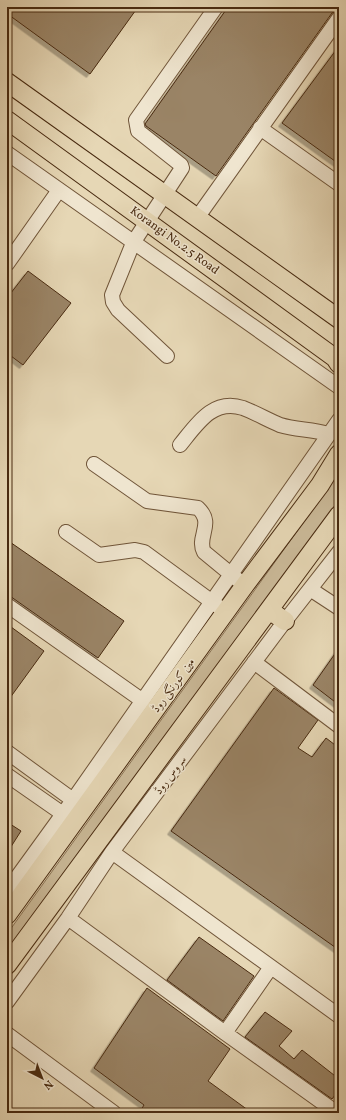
<svg xmlns="http://www.w3.org/2000/svg" width="346" height="1120" font-family="Vollkorn,Amiri,serif">
<style>
.green{fill:#cbba99;stroke:#8a7254}
.building{fill:#9a8466;stroke:#482a10;filter:url(#shadow)}
.lines{fill:none;stroke-linecap:round;stroke-linejoin:round}
.minor-casing{stroke:#705539;stroke-width:16}
.major-casing{stroke:#482a10;stroke-width:20}
.minor{stroke:#efe5cf;stroke-width:14}
.major{stroke:#e6d7b5;stroke-width:18}
.labels{text-anchor:middle;stroke-width:3;stroke-linejoin:round;paint-order:stroke}
.street-label{font-size:12px;fill:#482a10;stroke:#efe5cf}
</style>
<defs>
<filter id="shadow"><feDropShadow dx="-3.5" dy="3.5" stdDeviation="0" flood-color="#0004"/></filter>
</defs>
<rect width="100%" height="100%" fill="#e6d7b5"/>
<filter id="stains"><feTurbulence type="fractalNoise" baseFrequency=".005" numOctaves="4"/><feColorMatrix values="0 0 0 0 .2 0 0 0 0 .09 0 0 0 0 .02 0 0 0 .5 -.17"/></filter>
<radialGradient id="worn" r=".72"><stop offset=".6" stop-color="#630" stop-opacity="0"/><stop offset="1" stop-color="#630" stop-opacity=".3"/></radialGradient>
<!-- green -->
<path class="green" d="M 339,473 L 339,503 L 7,956 L 7,934 Z"/>
<!-- building -->
<path class="building" d="M 15,7 L 138,7 L 90,74 L 9,15 Z
M 228,7 L 339,7 L 339,10 L 332,13 L 216,176 L 146,126 L 145,124 Z
M 339,46 L 339,164 L 282,123 Z
M 28,271 L 71,303 L 23,365 L 7,353 L 7,298 Z
M 7,540 L 124,621 L 98,658 L 7,594 Z
M 7,624 L 44,651 L 7,702 Z
M 339,648 L 339,705 L 313,685 Z
M 274,688 L 318,720 L 298,748 L 312,757 L 326,738 L 339,748 L 339,950 L 171,831 Z
M 7,822 L 21,831 L 7,853 Z
M 199,937 L 254,976 L 223,1021 L 167,980 Z
M 147,988 L 230,1049 L 208,1081 L 252,1113 L 139,1113 L 144,1105 L 94,1068 Z
M 265,1012 L 292,1031 L 279,1046 L 294,1059 L 302,1050 L 339,1079 L 339,1090 L 332,1099 L 245,1037 Z"/>
<g class="lines">
<defs>
<path id="minor" d="M 260,128 L 339,184
M 7,153 L 339,387
M 197,218 L 339,18
M 7,264 L 59,190
M 167,356 L 118,310 L 113,302 L 112,295 L 133,243 L 182,168 L 181,165 L 138,131 L 136,120 L 216,7
M 180,445 C 197,424 213,398 243,408 C 256,413 268,420 280,425 C 296,430 312,429 328,434
M 94,464 L 147,501 L 198,508 C 215,524 196,537 204,552 L 238,580
M 66,532 L 99,555 L 135,550 L 144,552 L 219,607
M 310,589 L 339,608
M 7,605 L 143,701
M 254,662 L 339,726
M 7,752 L 73,800
M 7,775 L 63,814
M 112,852 L 339,1016
M 7,891 L 73,800 L 339,420
M 68,918 L 225,1033 L 271,967
M 7,1002 L 68,918 L 112,852 L 285,621 L 339,552
M 225,1033 L 337,1113
M 7,1034 L 114,1113"/>
<path id="major" d="M 7,82 L 339,319
M 7,120 L 335,358 L 339,364
M 269,610 L 285,621
M 7,915 L 245,585 L 320,485 L 339,454
M 7,965 L 339,515"/>
</defs>
<!-- minor casing -->
<use href="#minor" class="minor-casing"/>
<!-- major casing -->
<use href="#major" class="major-casing"/>
<!-- minor -->
<use href="#minor" class="minor"/>
<!-- major -->
<use href="#major" class="major"/>
</g>
<g class="labels">
<!-- street labels -->
<g class="street-label">
<text transform="translate(175 240) rotate(36)" y="4">Korangi No.2.5 Road</text>
<text transform="translate(173 685) rotate(-54)" y="4">مین کورنگی روڈ</text>
<text transform="translate(170 775) rotate(-53)" y="4">سروس روڈ</text>
</g>
</g>
<!-- margin -->
<rect width="346" height="1120" fill="none" stroke="#e6d7b5" stroke-width="24"/>
<rect x="8" y="8" width="330" height="1104" fill="none" stroke="#482a10" stroke-width="2"/>
<rect x="12" y="12" width="322" height="1096" fill="none" stroke="#482a10"/>
<!-- north arrow -->
<g transform="translate(42 1078) rotate(138)" stroke="#efe5cf" stroke-width="3" paint-order="stroke">
<path d="M0-3L7 15L0 10L-7 15Z" fill="#482a10"/>
<text y="-6" font-size="11" font-weight="bold" text-anchor="middle" fill="#482a10">N</text>
</g>
<rect width="100%" height="100%" filter="url(#stains)"/>
<rect width="100%" height="100%" fill="url(#worn)"/>
</svg>
